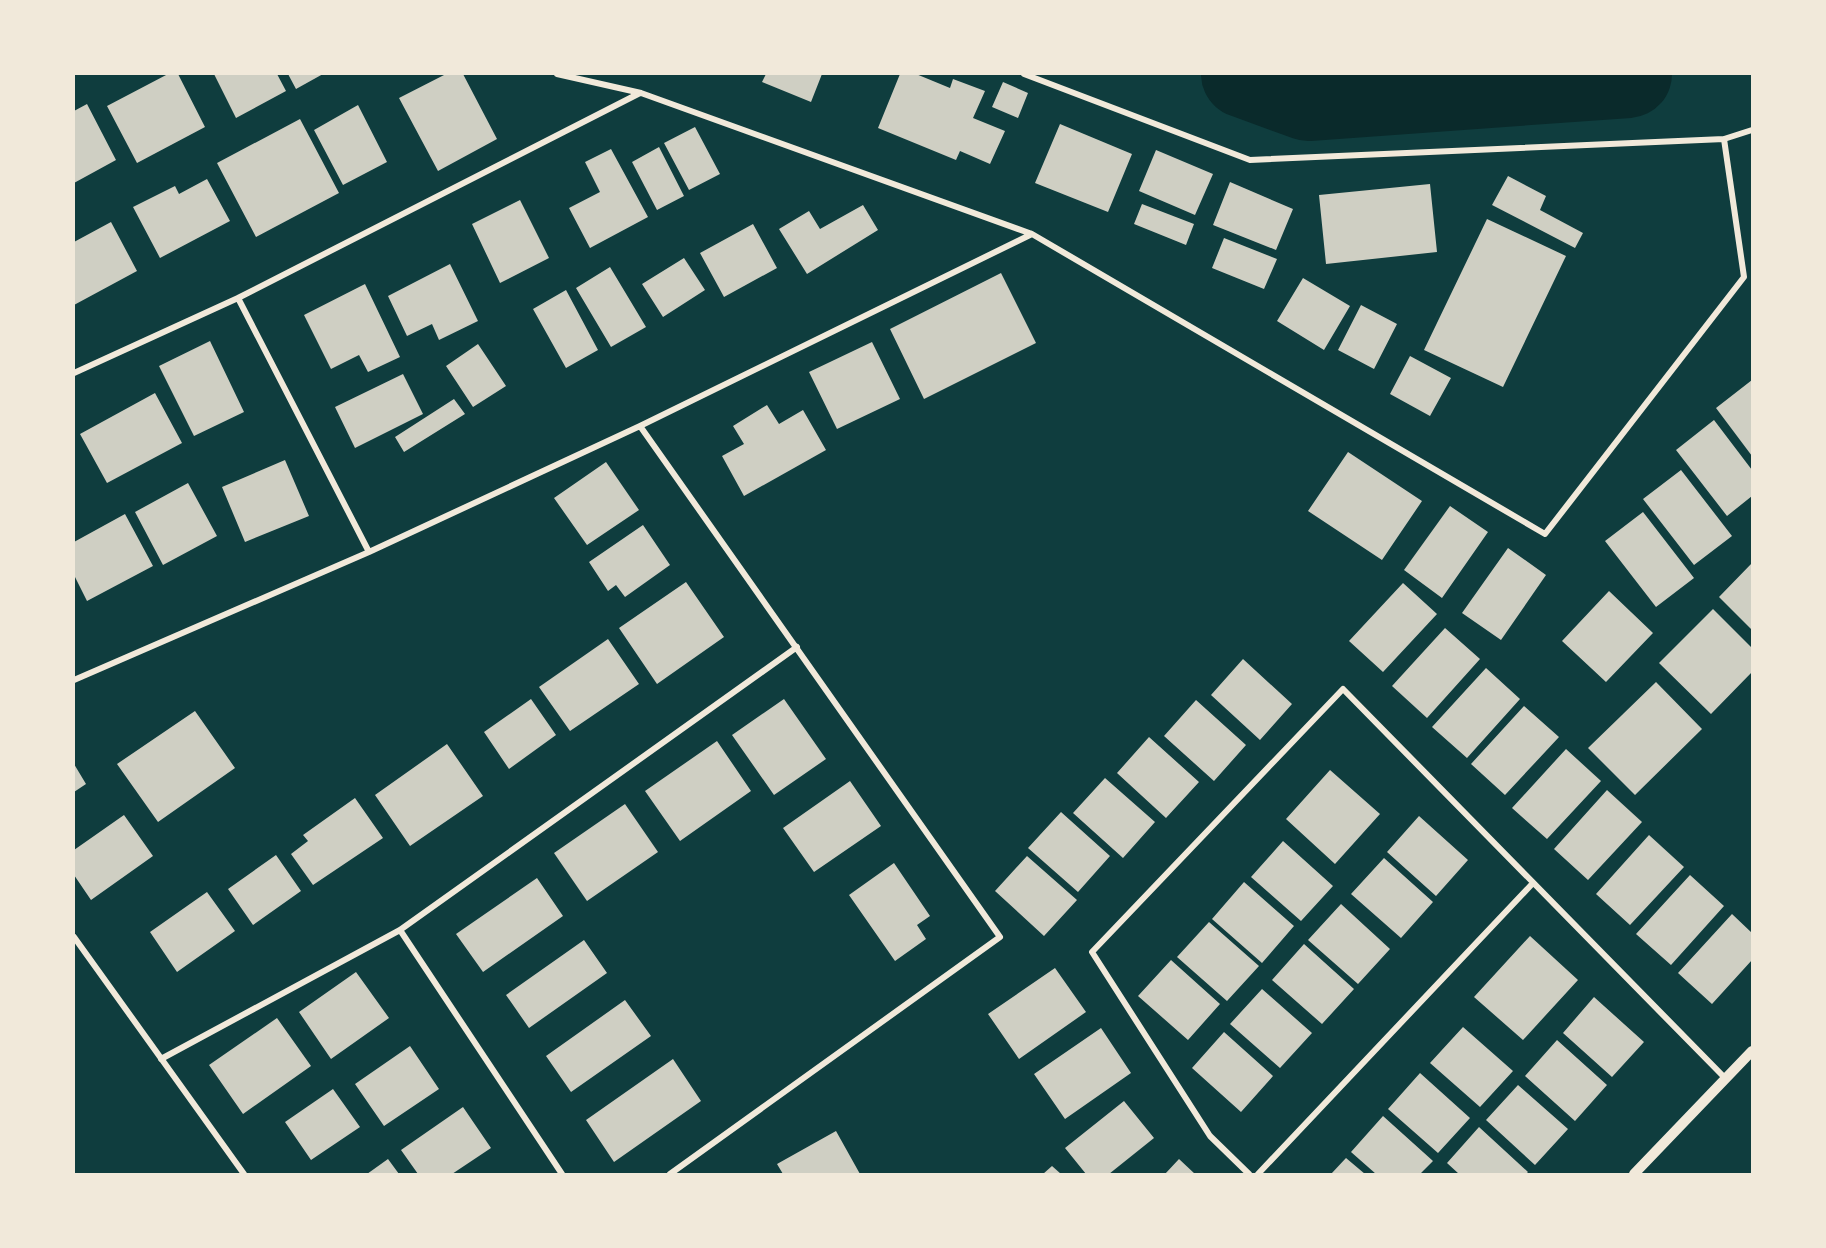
<svg xmlns="http://www.w3.org/2000/svg" width="1826" height="1248" font-family="'Asap Condensed',sans-serif">
<style>
.lines{fill:none;stroke-linecap:round;stroke-linejoin:round}
.river{stroke:#0a2a2b;stroke-width:88}
.building{fill:#cfcfc3}
.minor{stroke:#f1e9da;stroke-width:6}
.tertiary{stroke:#f1e9da;stroke-width:10}
</style>
<rect width="100%" height="100%" fill="#0f3d3e"/>
<g class="lines">
<!-- river -->
<path class="river" d="M 1245,74 L 1308,97 L 1628,74"/>
</g>
<!-- building -->
<path class="building" d="M 168,74 L 178,74 L 205,127 L 137,163 L 107,106 Z
M 214,74 L 277,74 L 286,91 L 236,118 Z
M 288,74 L 323,74 L 296,89 Z
M 446,74 L 463,74 L 497,139 L 438,171 L 399,98 Z
M 766,74 L 822,74 L 811,102 L 762,82 Z
M 900,74 L 916,74 L 950,88 L 953,79 L 985,91 L 973,118 L 1005,131 L 990,164 L 960,151 L 956,160 L 878,128 Z
M 1003,82 L 1028,93 L 1018,118 L 992,107 Z
M 87,104 L 116,160 L 74,183 L 74,111 Z
M 358,105 L 387,162 L 343,185 L 314,130 Z
M 300,119 L 339,193 L 256,237 L 217,163 Z
M 1060,124 L 1132,154 L 1108,212 L 1035,183 Z
M 695,127 L 720,174 L 689,190 L 664,143 Z
M 659,147 L 684,196 L 657,210 L 632,162 Z
M 611,149 L 648,217 L 590,248 L 569,208 L 600,192 L 585,162 Z
M 1156,150 L 1213,174 L 1195,215 L 1139,191 Z
M 1508,176 L 1546,196 L 1540,210 L 1583,233 L 1575,248 L 1492,205 Z
M 207,179 L 230,221 L 160,258 L 133,207 L 175,186 L 179,194 Z
M 1230,182 L 1293,209 L 1276,250 L 1213,225 Z
M 1430,184 L 1437,252 L 1326,264 L 1319,195 Z
M 520,200 L 549,258 L 500,283 L 472,224 Z
M 1142,204 L 1194,224 L 1186,245 L 1134,224 Z
M 863,205 L 878,230 L 807,274 L 779,229 L 809,211 L 820,229 Z
M 1487,219 L 1566,256 L 1503,387 L 1424,350 Z
M 111,222 L 137,271 L 74,305 L 74,242 Z
M 753,224 L 777,268 L 724,297 L 700,253 Z
M 1224,238 L 1277,259 L 1264,289 L 1212,268 Z
M 684,258 L 705,290 L 663,317 L 642,284 Z
M 450,264 L 478,321 L 439,340 L 432,324 L 407,336 L 388,296 Z
M 610,267 L 646,327 L 611,347 L 576,288 Z
M 1001,273 L 1036,343 L 924,399 L 890,329 Z
M 1303,278 L 1350,306 L 1324,350 L 1277,321 Z
M 365,284 L 400,357 L 368,372 L 359,355 L 331,369 L 304,315 Z
M 566,290 L 598,350 L 566,368 L 533,309 Z
M 1361,305 L 1397,324 L 1374,369 L 1338,350 Z
M 210,341 L 244,412 L 194,436 L 159,366 Z
M 872,342 L 900,399 L 837,429 L 809,372 Z
M 478,344 L 506,386 L 473,407 L 446,366 Z
M 1410,356 L 1451,378 L 1430,416 L 1390,394 Z
M 403,374 L 423,414 L 355,448 L 335,407 Z
M 1752,380 L 1752,456 L 1716,408 Z
M 155,393 L 182,443 L 107,483 L 80,434 Z
M 454,399 L 465,414 L 404,452 L 395,437 Z
M 767,405 L 779,424 L 803,410 L 826,450 L 744,496 L 722,456 L 744,444 L 733,426 Z
M 1714,420 L 1752,470 L 1752,496 L 1727,516 L 1676,450 Z
M 1348,452 L 1422,501 L 1382,560 L 1308,511 Z
M 285,460 L 309,516 L 245,542 L 222,487 Z
M 606,462 L 639,510 L 587,545 L 554,498 Z
M 1681,470 L 1732,536 L 1694,565 L 1643,499 Z
M 188,483 L 217,536 L 163,565 L 135,512 Z
M 1450,506 L 1488,532 L 1442,598 L 1404,570 Z
M 1643,512 L 1694,578 L 1656,607 L 1605,541 Z
M 125,514 L 153,566 L 87,601 L 74,575 L 74,542 Z
M 643,525 L 670,565 L 625,597 L 616,585 L 608,591 L 589,562 Z
M 1508,548 L 1546,575 L 1501,640 L 1462,613 Z
M 1752,563 L 1752,630 L 1719,597 Z
M 686,582 L 724,637 L 657,684 L 619,628 Z
M 1403,583 L 1437,614 L 1383,672 L 1349,641 Z
M 1609,591 L 1653,633 L 1606,682 L 1562,641 Z
M 1713,609 L 1752,648 L 1752,672 L 1711,714 L 1659,663 Z
M 1445,628 L 1480,659 L 1427,718 L 1392,686 Z
M 608,639 L 639,684 L 570,731 L 539,687 Z
M 1243,659 L 1292,704 L 1260,740 L 1211,695 Z
M 1486,668 L 1520,699 L 1467,758 L 1432,727 Z
M 1656,682 L 1702,729 L 1635,795 L 1588,748 Z
M 531,699 L 556,735 L 509,769 L 484,732 Z
M 784,699 L 826,759 L 774,795 L 732,735 Z
M 1196,700 L 1246,745 L 1214,781 L 1164,736 Z
M 1524,706 L 1559,737 L 1505,795 L 1471,764 Z
M 195,711 L 235,768 L 158,822 L 117,764 Z
M 1149,737 L 1199,782 L 1166,818 L 1117,773 Z
M 717,741 L 751,791 L 680,841 L 645,791 Z
M 447,744 L 483,796 L 410,846 L 375,795 Z
M 1566,749 L 1601,781 L 1547,839 L 1512,808 Z
M 74,764 L 86,784 L 74,792 Z
M 1330,770 L 1380,814 L 1335,864 L 1286,819 Z
M 1105,778 L 1155,822 L 1123,858 L 1073,813 Z
M 850,781 L 881,826 L 814,872 L 783,828 Z
M 1607,790 L 1642,822 L 1588,880 L 1554,849 Z
M 355,798 L 383,838 L 313,885 L 291,854 L 308,841 L 303,835 Z
M 625,804 L 658,852 L 587,901 L 554,853 Z
M 1061,812 L 1110,856 L 1078,892 L 1028,848 Z
M 124,815 L 153,856 L 91,900 L 74,875 L 74,850 Z
M 1419,816 L 1468,860 L 1436,896 L 1387,852 Z
M 1649,835 L 1684,867 L 1630,925 L 1596,894 Z
M 1283,841 L 1333,886 L 1301,921 L 1251,877 Z
M 276,855 L 301,891 L 253,925 L 228,889 Z
M 1027,856 L 1077,900 L 1044,936 L 995,891 Z
M 1384,858 L 1433,902 L 1401,938 L 1351,894 Z
M 894,863 L 930,916 L 917,925 L 926,939 L 895,961 L 849,895 Z
M 1690,875 L 1724,906 L 1671,965 L 1636,934 Z
M 537,878 L 563,916 L 483,972 L 456,934 Z
M 1244,882 L 1294,926 L 1262,963 L 1212,919 Z
M 207,892 L 235,931 L 177,972 L 150,932 Z
M 1341,904 L 1390,949 L 1358,984 L 1308,940 Z
M 1732,914 L 1752,933 L 1752,960 L 1712,1004 L 1678,973 Z
M 1209,922 L 1259,966 L 1227,1001 L 1177,957 Z
M 1530,936 L 1578,980 L 1523,1040 L 1474,997 Z
M 584,940 L 607,973 L 529,1028 L 506,995 Z
M 1304,944 L 1354,989 L 1322,1024 L 1272,980 Z
M 1171,960 L 1220,1004 L 1188,1040 L 1138,996 Z
M 1055,968 L 1086,1012 L 1019,1059 L 988,1014 Z
M 356,972 L 389,1018 L 331,1059 L 299,1012 Z
M 1262,989 L 1312,1033 L 1280,1068 L 1230,1024 Z
M 1594,997 L 1644,1042 L 1612,1077 L 1563,1033 Z
M 625,1000 L 651,1036 L 571,1092 L 546,1056 Z
M 277,1018 L 311,1066 L 243,1114 L 209,1065 Z
M 1463,1027 L 1513,1071 L 1480,1107 L 1430,1063 Z
M 1101,1028 L 1131,1073 L 1065,1119 L 1034,1074 Z
M 1224,1032 L 1273,1076 L 1241,1112 L 1192,1068 Z
M 1557,1040 L 1607,1085 L 1575,1121 L 1525,1076 Z
M 410,1046 L 439,1089 L 384,1126 L 355,1084 Z
M 673,1059 L 701,1101 L 614,1162 L 586,1120 Z
M 1420,1073 L 1470,1118 L 1438,1153 L 1388,1109 Z
M 1518,1085 L 1568,1129 L 1535,1165 L 1486,1120 Z
M 333,1089 L 360,1127 L 311,1160 L 285,1122 Z
M 1124,1101 L 1154,1138 L 1109,1174 L 1086,1174 L 1065,1148 Z
M 463,1107 L 491,1148 L 452,1174 L 418,1174 L 401,1150 Z
M 1383,1116 L 1433,1161 L 1420,1174 L 1376,1174 L 1351,1152 Z
M 1479,1127 L 1528,1172 L 1526,1174 L 1459,1174 L 1447,1163 Z
M 836,1131 L 860,1174 L 783,1174 L 777,1164 Z
M 1346,1158 L 1365,1174 L 1331,1174 Z
M 388,1159 L 399,1174 L 367,1174 Z
M 1179,1159 L 1195,1174 L 1165,1174 Z
M 1052,1166 L 1061,1174 L 1043,1174 Z"/>
<g class="lines">
<!-- minor -->
<path class="minor" d="M 1024,74 L 1250,160 L 1724,139 L 1752,130
M 1032,234 L 1545,534 L 1744,277 L 1724,139
M 238,298 L 369,552 L 640,426 L 1032,234 L 641,93 L 557,74
M 74,373 L 238,298 L 640,93
M 640,426 L 1000,937 L 670,1174
M 74,680 L 369,552
M 400,930 L 562,1174
M 74,937 L 244,1174
M 161,1059 L 400,930 L 797,647
M 1249,1174 L 1210,1136 L 1092,952 L 1343,689 L 1726,1079
M 1258,1174 L 1533,883"/>
<!-- tertiary -->
<path class="tertiary" d="M 1634,1174 L 1752,1051"/>
</g>
<!-- border -->
<rect width="1826" height="1248" fill="none" stroke="#f1e9da" stroke-width="150"/>
</svg>
